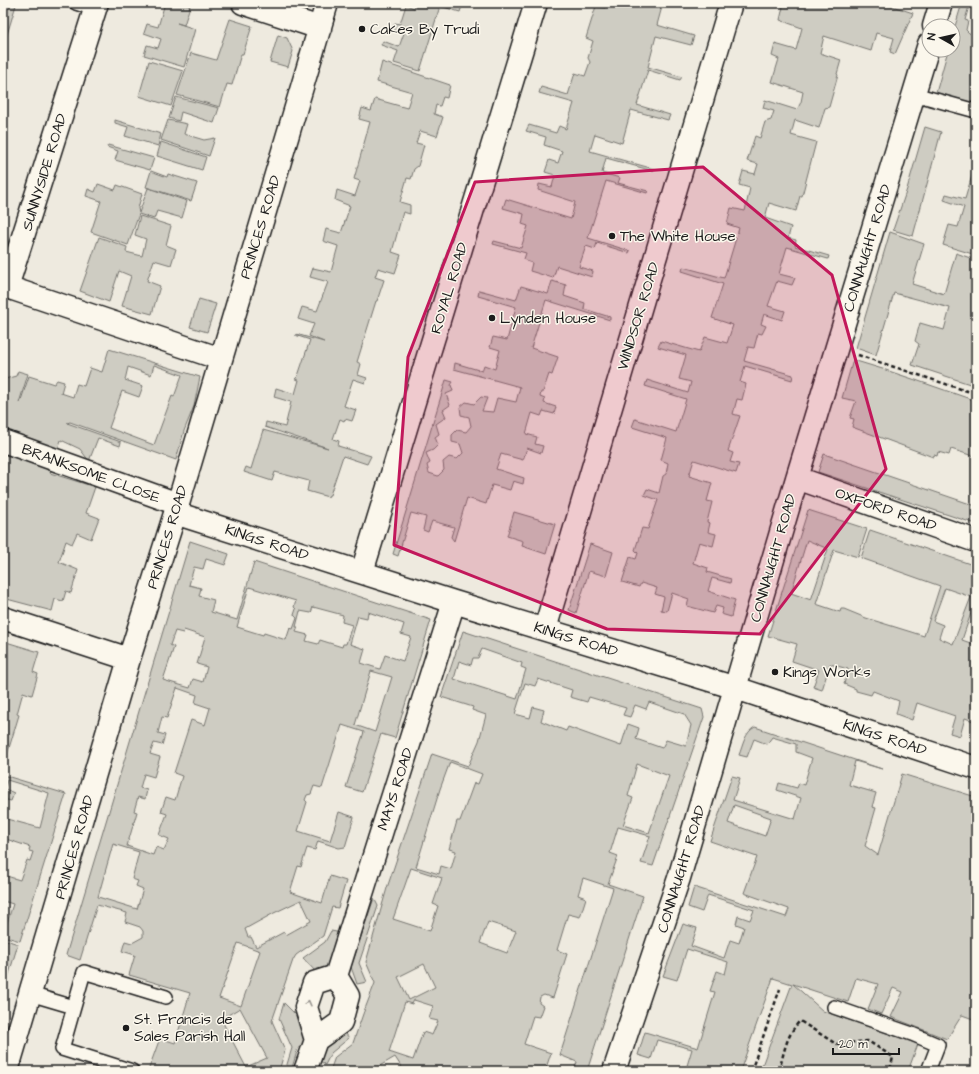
<svg xmlns="http://www.w3.org/2000/svg" width="979" height="1074" font-family="'Architects Daughter',sans-serif">
<style>
.green{fill:#ceccc2;stroke:#75746f;fill-rule:evenodd}
.lines{fill:none;stroke-linecap:round;stroke-linejoin:round}
.lane-casing{stroke:#1c1c1c;stroke-width:16}
.street-casing{stroke:#1c1c1c;stroke-width:25}
.path{stroke:#1c1c1c;stroke-width:2.5;stroke-dasharray:4 3;stroke-linecap:butt}
.lane{stroke:#fbf7ec;stroke-width:13}
.street{stroke:#fbf7ec;stroke-width:22}
.oneway{stroke:#97948e}
.marked{fill:#c2185b;fill-opacity:0.2;stroke:#c2185b;stroke-width:3;stroke-linejoin:round}
.poi-dot{fill:#1c1c1c;stroke:#fbf7ec;stroke-width:1.5}
.labels{text-anchor:middle;stroke-width:3;stroke-linejoin:round;paint-order:stroke}
.poi-label{font-size:15px;fill:#1c1c1c;stroke:#fbf7ec;text-anchor:start}
.street-label{font-size:15px;fill:#1c1c1c;stroke:#fbf7ec}
</style>
<rect width="100%" height="100%" fill="#eeeadf"/>
<filter id="ink" filterUnits="userSpaceOnUse"><feTurbulence type="fractalNoise" baseFrequency=".025" numOctaves="2"/><feDisplacementMap in="SourceGraphic" scale="8" xChannelSelector="R" yChannelSelector="G"/><feConvolveMatrix kernelMatrix="1 2 1 2 8 2 1 2 1" color-interpolation-filters="sRGB"/></filter>
<g filter="url(#ink)">
<!-- green -->
<path class="green" d="M 3,3 L 16,5 L 5,41 L 3,41 Z
M 165,3 L 177,3 L 190,6 L 184,25 L 177,23 L 195,29 L 184,67 L 144,55 L 147,45 L 158,48 L 161,39 L 144,33 L 147,24 L 158,27 Z
M 416,3 L 463,3 L 460,12 L 440,6 L 420,71 L 394,63 L 398,51 L 381,45 L 383,41 L 399,47 L 404,33 L 392,30 L 395,23 L 400,24 L 406,5 L 414,8 Z
M 607,3 L 663,3 L 657,25 L 694,36 L 691,45 L 656,36 L 648,67 L 682,77 L 680,80 L 648,70 L 637,105 L 670,115 L 668,120 L 631,110 L 622,143 L 595,134 L 590,151 L 654,169 L 653,171 L 606,158 L 602,173 L 620,178 L 618,183 L 648,191 L 647,193 L 606,181 L 588,238 L 630,251 L 629,253 L 597,243 L 595,249 L 586,246 L 579,267 L 593,271 L 592,277 L 557,266 L 553,278 L 530,271 L 532,263 L 526,261 L 524,259 L 526,253 L 493,244 L 494,241 L 521,248 L 528,226 L 522,224 L 524,214 L 503,208 L 506,199 L 571,219 L 575,202 L 538,190 L 539,184 L 552,187 L 555,175 L 545,172 L 549,160 L 558,163 L 562,151 L 544,145 L 546,137 L 526,131 L 529,125 L 556,133 L 559,126 L 566,129 L 574,103 L 539,93 L 541,87 L 568,95 L 575,73 L 585,76 L 590,62 L 588,58 L 593,41 L 586,38 L 596,6 L 605,8 Z
M 771,3 L 883,3 L 913,13 L 895,54 L 890,52 L 894,38 L 876,33 L 871,51 L 824,36 L 820,53 L 841,60 L 837,74 L 838,75 L 829,107 L 825,108 L 819,128 L 795,120 L 791,135 L 816,142 L 802,196 L 800,196 L 796,211 L 769,203 L 765,218 L 791,227 L 788,238 L 796,240 L 795,246 L 829,256 L 828,259 L 787,247 L 779,274 L 795,278 L 792,285 L 777,281 L 768,306 L 785,311 L 782,320 L 764,314 L 761,324 L 766,326 L 762,334 L 758,333 L 754,348 L 748,347 L 744,361 L 793,375 L 792,380 L 745,366 L 740,382 L 746,384 L 742,400 L 737,399 L 733,414 L 740,416 L 728,451 L 733,453 L 730,462 L 739,464 L 736,473 L 694,460 L 689,476 L 712,483 L 707,501 L 712,502 L 707,522 L 710,523 L 708,532 L 716,534 L 713,546 L 699,542 L 693,563 L 708,568 L 707,572 L 731,579 L 730,583 L 712,578 L 708,591 L 735,600 L 731,617 L 721,614 L 723,608 L 716,606 L 713,613 L 687,606 L 689,599 L 672,593 L 667,611 L 661,610 L 664,597 L 655,594 L 657,588 L 641,583 L 639,587 L 622,582 L 630,557 L 636,559 L 638,553 L 635,550 L 642,528 L 648,529 L 658,500 L 644,495 L 647,489 L 659,493 L 663,476 L 666,474 L 668,463 L 661,460 L 667,438 L 632,427 L 635,419 L 676,432 L 686,399 L 645,386 L 647,380 L 688,393 L 691,382 L 679,379 L 686,355 L 658,347 L 661,341 L 699,352 L 705,337 L 727,343 L 733,325 L 712,318 L 723,284 L 682,271 L 683,267 L 724,278 L 739,228 L 727,224 L 731,208 L 745,211 L 750,188 L 739,185 L 743,171 L 755,174 L 758,164 L 747,161 L 755,136 L 760,138 L 765,122 L 771,120 L 774,111 L 763,108 L 765,100 L 797,110 L 801,102 L 803,92 L 772,82 L 779,59 L 772,56 L 775,44 L 796,50 L 802,28 L 780,20 L 783,7 Z
M 962,3 L 970,3 L 965,20 L 968,21 L 966,30 L 969,33 L 976,35 L 976,105 L 936,93 L 948,50 L 953,50 L 953,33 Z
M 230,19 L 252,26 L 243,54 L 241,54 L 232,85 L 227,84 L 220,107 L 177,95 L 191,53 L 216,60 Z
M 278,35 L 287,38 L 293,51 L 288,67 L 270,62 Z
M 149,61 L 183,71 L 171,106 L 139,96 Z
M 382,62 L 450,85 L 447,98 L 443,97 L 440,106 L 436,105 L 434,114 L 443,117 L 437,136 L 420,131 L 416,143 L 424,145 L 418,166 L 414,169 L 411,179 L 407,178 L 400,202 L 410,205 L 410,214 L 403,212 L 392,252 L 401,255 L 395,273 L 378,268 L 375,277 L 384,280 L 377,301 L 376,301 L 357,362 L 361,364 L 358,375 L 367,378 L 365,383 L 353,379 L 344,406 L 356,410 L 352,421 L 345,419 L 344,421 L 340,419 L 333,439 L 339,441 L 338,446 L 371,456 L 367,464 L 343,456 L 330,495 L 329,495 L 328,497 L 307,491 L 309,481 L 275,472 L 272,481 L 244,472 L 246,467 L 251,469 L 263,430 L 328,448 L 265,427 L 266,422 L 285,427 L 291,402 L 274,397 L 276,388 L 295,394 L 299,380 L 295,379 L 298,376 L 310,340 L 295,335 L 296,334 L 324,342 L 309,336 L 314,324 L 298,319 L 302,307 L 317,311 L 328,282 L 310,277 L 313,268 L 331,272 L 338,246 L 323,241 L 326,229 L 341,233 L 350,206 L 335,200 L 337,190 L 355,196 L 360,181 L 354,179 L 370,122 L 359,119 L 362,108 L 371,111 L 375,99 L 407,108 L 412,92 L 377,82 Z
M 176,97 L 219,108 L 214,123 L 181,112 L 179,121 L 169,118 Z
M 115,120 L 161,134 L 158,146 L 125,136 L 128,127 L 115,123 Z
M 168,120 L 187,124 L 184,134 L 204,140 L 215,138 L 209,156 L 161,140 Z
M 925,127 L 941,132 L 913,236 L 893,230 L 907,189 Z
M 161,142 L 206,157 L 202,170 L 157,156 Z
M 108,145 L 154,158 L 150,170 L 115,160 L 118,151 L 107,147 Z
M 976,170 L 976,255 L 943,245 L 949,225 L 958,227 L 964,207 L 944,200 L 946,194 L 965,199 L 973,172 L 975,173 Z
M 151,171 L 167,177 L 168,174 L 197,183 L 191,201 L 146,187 Z
M 98,184 L 115,190 L 117,185 L 142,194 L 138,208 L 139,213 L 148,188 L 187,201 L 182,218 L 157,211 L 154,219 L 139,214 L 128,245 L 91,232 L 101,201 L 86,196 L 88,189 L 95,192 Z
M 140,216 L 171,226 L 166,245 L 176,249 L 171,265 L 154,260 L 147,281 L 160,286 L 152,314 L 122,306 L 131,276 L 119,271 L 109,302 L 80,291 L 99,237 L 127,247 L 126,252 L 142,256 L 146,239 L 135,235 Z
M 890,232 L 924,244 L 912,284 L 944,294 L 956,253 L 976,260 L 976,386 L 912,365 L 919,344 L 915,341 L 920,323 L 944,330 L 950,308 L 894,293 L 876,355 L 856,348 Z
M 552,281 L 566,285 L 564,296 L 585,303 L 584,309 L 610,317 L 610,320 L 546,300 L 531,348 L 558,357 L 552,375 L 549,374 L 543,392 L 541,392 L 540,397 L 545,399 L 544,403 L 556,407 L 554,414 L 543,411 L 541,416 L 532,413 L 526,434 L 537,437 L 535,444 L 543,446 L 541,453 L 527,448 L 523,460 L 501,454 L 496,469 L 524,478 L 523,484 L 513,481 L 510,490 L 492,485 L 486,504 L 467,498 L 454,541 L 451,537 L 454,527 L 432,521 L 428,532 L 423,530 L 426,517 L 411,513 L 398,556 L 393,554 L 446,380 L 453,382 L 451,385 L 453,391 L 446,394 L 450,405 L 443,410 L 446,417 L 436,424 L 439,434 L 435,437 L 438,445 L 433,450 L 426,453 L 430,463 L 427,465 L 429,473 L 438,476 L 444,470 L 443,462 L 449,457 L 457,459 L 463,453 L 460,444 L 452,442 L 452,435 L 457,430 L 466,432 L 471,426 L 469,417 L 461,415 L 460,407 L 466,402 L 474,404 L 481,397 L 487,398 L 482,411 L 493,412 L 497,398 L 516,402 L 520,387 L 454,369 L 455,363 L 482,371 L 484,365 L 495,369 L 500,350 L 490,347 L 493,337 L 507,340 L 516,307 L 478,296 L 479,290 L 516,300 L 521,286 L 548,294 Z
M 199,299 L 216,304 L 207,332 L 190,327 Z
M 109,349 L 200,377 L 194,406 L 184,431 L 176,460 L 70,422 L 67,423 L 121,442 L 120,446 L 98,438 L 89,461 L 80,449 L 61,440 L 50,473 L 95,487 L 86,513 L 99,518 L 91,539 L 77,533 L 72,544 L 66,541 L 59,562 L 78,570 L 71,593 L 66,591 L 63,601 L 55,599 L 52,611 L 3,598 L 3,379 L 5,379 L 16,376 L 18,371 L 28,374 L 19,403 L 20,403 L 29,376 L 54,384 L 57,380 L 64,382 L 61,393 L 73,397 L 77,384 L 84,386 L 90,368 L 102,372 ZM 154,365 L 182,375 L 174,397 L 172,396 L 154,445 L 109,428 L 122,391 L 139,397 L 143,386 L 125,380 L 128,367 L 151,375 Z
M 853,360 C 895,372 935,387 976,401 L 976,453 L 975,452 L 973,456 L 951,449 L 949,455 L 938,452 L 937,456 L 934,455 L 933,457 L 852,427 L 854,419 L 850,418 L 856,401 L 842,398 Z
M 824,454 L 976,506 L 976,524 L 818,472 Z
M 808,510 L 867,529 L 858,557 L 834,550 L 816,604 L 840,612 L 841,609 L 844,609 L 866,618 L 924,636 L 940,586 L 861,558 L 870,530 L 976,566 L 976,598 L 962,640 L 976,645 L 976,722 L 965,718 L 960,736 L 950,733 L 955,716 L 917,703 L 912,720 L 896,714 L 899,701 L 873,691 L 871,695 L 856,691 L 856,689 L 844,684 L 848,669 L 830,664 L 822,690 L 813,687 L 819,670 L 792,661 L 797,644 L 768,636 ZM 807,540 L 828,549 L 811,600 L 791,593 ZM 945,588 L 971,597 L 953,644 L 939,638 L 943,625 L 933,621 Z
M 514,512 L 555,524 L 546,554 L 522,546 L 523,541 L 507,536 Z
M 190,541 L 229,554 L 225,565 L 206,559 L 203,569 L 194,567 L 189,585 L 201,588 L 199,596 L 214,600 L 211,612 L 237,620 L 254,562 L 431,620 L 395,738 L 381,734 L 362,792 L 346,787 L 364,732 L 342,725 L 322,788 L 314,786 L 311,794 L 307,795 L 305,800 L 307,802 L 298,831 L 330,841 L 339,812 L 354,817 L 345,847 L 339,848 L 318,841 L 315,850 L 307,848 L 301,867 L 298,866 L 290,892 L 322,903 L 330,876 L 346,881 L 338,908 L 332,907 L 323,936 L 296,955 L 293,960 L 272,1021 L 285,1050 L 279,1071 L 148,1071 L 160,1038 L 175,1043 L 190,993 L 129,975 L 135,955 L 122,951 L 125,941 L 132,943 L 143,937 L 143,931 L 140,927 L 125,922 L 127,913 L 97,905 L 80,960 L 66,955 ZM 249,587 L 296,601 L 294,607 L 296,609 L 294,615 L 297,618 L 293,629 L 290,628 L 286,640 L 264,633 L 263,635 L 237,627 ZM 313,607 L 343,615 L 342,622 L 352,625 L 346,644 L 343,644 L 342,647 L 320,640 L 318,644 L 306,641 L 308,635 L 296,632 L 298,627 L 296,627 L 300,611 L 311,613 ZM 368,612 L 404,624 L 401,634 L 411,637 L 403,661 L 385,655 L 380,669 L 361,663 L 365,649 L 350,644 L 358,616 L 367,618 ZM 184,630 L 205,637 L 197,664 L 207,667 L 203,682 L 193,679 L 190,688 L 163,680 L 174,647 L 170,645 L 175,631 L 183,633 ZM 371,671 L 392,677 L 375,732 L 355,725 ZM 177,688 L 197,695 L 195,703 L 210,708 L 205,725 L 191,720 L 174,773 L 182,776 L 175,800 L 166,797 L 161,812 L 167,814 L 159,835 L 169,839 L 164,850 L 156,847 L 153,855 L 127,846 L 137,812 L 134,811 L 138,797 L 145,799 L 147,790 L 140,788 L 144,774 L 154,777 L 160,757 L 150,754 L 154,743 L 162,745 L 165,735 L 158,733 L 162,717 L 167,718 ZM 113,844 L 139,852 L 132,879 L 138,881 L 136,886 L 143,889 L 137,909 L 98,897 ZM 301,900 L 311,921 L 286,935 L 284,932 L 256,947 L 251,937 L 248,937 L 245,929 L 274,913 ZM 238,943 L 260,951 L 241,1006 L 219,998 ZM 240,1008 L 267,1058 L 246,1067 L 221,1019 Z
M 590,544 L 613,552 L 606,576 L 589,571 L 576,613 L 569,610 Z
M 463,631 L 702,709 L 704,717 L 653,866 L 641,863 L 650,836 L 618,827 L 610,853 L 618,856 L 608,884 L 643,896 L 587,1071 L 574,1071 L 577,1062 L 560,1055 L 613,888 L 583,878 L 578,895 L 586,898 L 580,917 L 568,914 L 557,950 L 567,954 L 553,998 L 544,995 L 540,997 L 539,1003 L 543,1006 L 539,1017 L 533,1016 L 524,1044 L 551,1053 L 545,1071 L 404,1071 L 395,1057 L 371,1071 L 368,1071 L 365,1067 L 357,1071 L 330,1071 L 335,1057 L 353,1043 L 363,1014 L 375,983 L 366,962 L 387,888 L 432,754 L 468,766 L 479,741 L 486,715 L 472,710 L 473,707 L 441,697 ZM 482,649 L 522,663 L 521,667 L 526,669 L 517,699 L 454,679 L 459,661 L 471,665 L 473,658 L 478,658 ZM 538,679 L 572,690 L 570,697 L 587,702 L 589,697 L 626,708 L 623,715 L 630,717 L 635,705 L 646,709 L 649,702 L 684,714 L 691,725 L 686,746 L 666,740 L 662,748 L 636,739 L 639,728 L 628,724 L 621,746 L 568,727 L 566,731 L 541,721 L 544,710 L 533,707 L 530,718 L 515,714 L 525,683 L 535,686 ZM 450,762 L 482,774 L 478,784 L 474,783 L 460,821 L 457,821 L 449,849 L 456,851 L 451,869 L 441,866 L 439,874 L 416,867 L 440,789 ZM 637,764 L 669,776 L 649,833 L 623,825 L 633,798 L 628,796 ZM 411,868 L 442,878 L 433,904 L 438,906 L 430,931 L 393,919 ZM 488,922 L 516,931 L 507,953 L 480,943 ZM 424,964 L 435,987 L 409,1000 L 398,977 ZM 414,1000 L 433,1006 L 429,1019 L 438,1021 L 432,1035 L 423,1032 L 413,1060 L 389,1052 L 405,1002 L 412,1004 Z
M 3,641 L 39,652 L 33,672 L 38,674 L 32,695 L 23,692 L 17,714 L 19,715 L 3,768 Z
M 755,727 L 882,769 L 855,761 L 849,785 L 876,793 L 872,807 L 876,808 L 865,846 L 878,855 L 902,774 L 976,797 L 976,1020 L 962,1015 L 947,1039 L 891,1017 L 903,992 L 893,988 L 881,1014 L 868,1009 L 878,984 L 856,978 L 848,1002 L 793,984 L 823,1011 L 918,1044 L 908,1071 L 760,1071 L 792,984 L 773,978 L 740,1071 L 680,1071 L 681,1068 L 686,1069 L 692,1049 L 657,1040 L 651,1059 L 638,1055 L 645,1032 L 698,1048 L 715,992 L 710,991 L 717,971 L 725,974 L 728,962 L 687,949 L 677,980 L 663,976 L 683,924 L 697,928 L 691,946 L 724,958 L 730,940 L 739,943 L 744,927 L 736,924 L 738,916 L 750,920 L 754,910 L 708,895 L 702,912 L 688,907 L 694,887 L 786,917 L 789,909 L 744,893 L 757,857 L 710,841 L 732,776 L 740,778 L 733,800 L 795,819 L 801,798 L 777,790 L 779,783 L 797,788 L 799,783 L 804,785 L 812,758 L 796,752 L 796,744 L 772,737 L 767,744 L 754,739 L 747,757 L 739,755 C 743,745 745,732 755,727 ZM 734,805 L 771,818 L 765,836 L 728,823 Z
M 3,775 L 66,794 L 20,941 L 3,936 L 13,904 L 3,901 L 3,875 L 20,880 L 27,860 L 30,861 L 33,852 L 29,851 L 30,847 L 3,838 L 3,818 L 40,828 L 49,793 L 7,780 L 5,789 L 14,793 L 11,801 L 3,799 Z
M 374,898 L 378,906 L 359,963 L 367,982 L 357,984 L 351,967 Z
M 331,931 L 342,933 L 331,966 L 315,971 L 303,958 L 325,942 Z
M 3,939 L 18,944 L 3,994 Z
M 284,1003 L 299,1018 L 309,1041 L 298,1048 L 291,1071 L 285,1071 L 292,1048 L 279,1019 Z
M 343,1030 L 349,1038 L 331,1053 L 325,1065 L 318,1059 L 323,1045 Z"/>
<g class="lines">
<defs>
<path id="lane" d="M 76,3 L 95,9
M 914,94 L 976,111
M 30,994 L 74,1007 L 84,972 L 166,997
M 74,1007 L 62,1049 L 132,1071
M 834,1007 L 912,1034 L 938,1045 L 928,1071"/>
<path id="street" d="M 97,3 L 7,287 L 221,359
M 243,3 L 320,28
M 934,26 L 941,3
M 3,441 L 178,504
M 797,478 L 976,541
M 175,513 L 454,602 L 736,688 L 976,768
M 362,572 L 536,3
M 3,618 L 129,659
M 545,629 L 731,3
M 316,1040 L 341,1022 L 348,996 L 336,976 L 454,602
M 7,1071 L 129,659 L 178,504 L 327,3
M 305,1071 L 316,1040 L 306,1007 L 314,983 L 336,976
M 614,1071 L 679,878 L 797,478 L 929,44"/>
</defs>
<!-- lane casing -->
<use href="#lane" class="lane-casing"/>
<!-- street casing -->
<use href="#street" class="street-casing"/>
<!-- path -->
<path class="path" d="M 858,355 L 976,394
M 751,1071 L 780,989
M 779,1071 C 784,1053 786,1035 800,1021 L 836,1044 L 868,1041 L 893,1057 L 890,1071"/>
<!-- lane -->
<use href="#lane" class="lane"/>
<!-- street -->
<use href="#street" class="street"/>
</g>
<!-- one-way arrows -->
<defs><path id="oneway-chevron" d="M-2-3.5L2.5 0L-2 3.5" fill="none" stroke-width="1.6" stroke-linecap="round" stroke-linejoin="round"/></defs>
<use class="oneway" href="#oneway-chevron" transform="translate(308 1003) rotate(-76)"/>
</g>
<!-- marked area -->
<path class="marked" d="M 703,167 L 832,275 L 886,469 L 760,634 L 607,629 L 394,545 L 408,357 L 475,182 Z"/>
<!-- markers -->
<g class="poi-dot">
<circle cx="362" cy="29" r="4"/>
<circle cx="612" cy="236" r="4"/>
<circle cx="492" cy="318" r="4"/>
<circle cx="775" cy="672" r="4"/>
<circle cx="126" cy="1028" r="4"/>
</g>
<g class="labels">
<!-- poi labels -->
<g class="poi-label">
<text x="370" y="34">Cakes By Trudi</text>
<text x="620" y="241">The White House</text>
<text x="500" y="323">Lynden House</text>
<text x="783" y="677">Kings Works</text>
<text x="134" y="1024">St. Francis de<tspan x="134" dy="17">Sales Parish Hall</tspan></text>
</g>
<!-- street labels -->
<g class="street-label">
<text transform="translate(44 172) rotate(-73)" y="5">SUNNYSIDE ROAD</text>
<text transform="translate(260 227) rotate(-73)" y="5">PRINCES ROAD</text>
<text transform="translate(867 248) rotate(-73)" y="5">CONNAUGHT ROAD</text>
<text transform="translate(449 288) rotate(-73)" y="5">ROYAL ROAD</text>
<text transform="translate(638 316) rotate(-73)" y="5">WINDSOR ROAD</text>
<text transform="translate(91 473) rotate(20)" y="5">BRANKSOME CLOSE</text>
<text transform="translate(886 509) rotate(19)" y="5">OXFORD ROAD</text>
<text transform="translate(167 537) rotate(-73)" y="5">PRINCES ROAD</text>
<text transform="translate(267 542) rotate(18)" y="5">KINGS ROAD</text>
<text transform="translate(773 558) rotate(-74)" y="5">CONNAUGHT ROAD</text>
<text transform="translate(576 639) rotate(17)" y="5">KINGS ROAD</text>
<text transform="translate(885 737) rotate(18)" y="5">KINGS ROAD</text>
<text transform="translate(395 789) rotate(-72)" y="5">MAYS ROAD</text>
<text transform="translate(74 847) rotate(-74)" y="5">PRINCES ROAD</text>
<text transform="translate(681 869) rotate(-73)" y="5">CONNAUGHT ROAD</text>
</g>
</g>
<!-- margin -->
<rect width="979" height="1074" fill="none" stroke="#fbf7ec" stroke-width="16"/>
<rect x="8" y="8" width="963" height="1058" fill="none" stroke="#1c1c1c" stroke-width="1.5" filter="url(#ink)"/>
<!-- north arrow -->
<g transform="translate(941 38) rotate(278)"><circle r="19" fill="#fbf7ec" stroke="#a29f99"/>
<path d="M0-3L7 15L0 10L-7 15Z" fill="#1c1c1c"/>
<text y="-6" font-size="11" font-weight="bold" text-anchor="middle" fill="#1c1c1c">N</text>
</g>
<!-- scale -->
<path d="M833 1048v6h66v-6" fill="none" stroke="#1c1c1c" stroke-width="2"/>
<text x="839" y="1048" font-size="12" fill="#1c1c1c" stroke="#fbf7ec" stroke-width="3" paint-order="stroke">20 m</text>
</svg>
